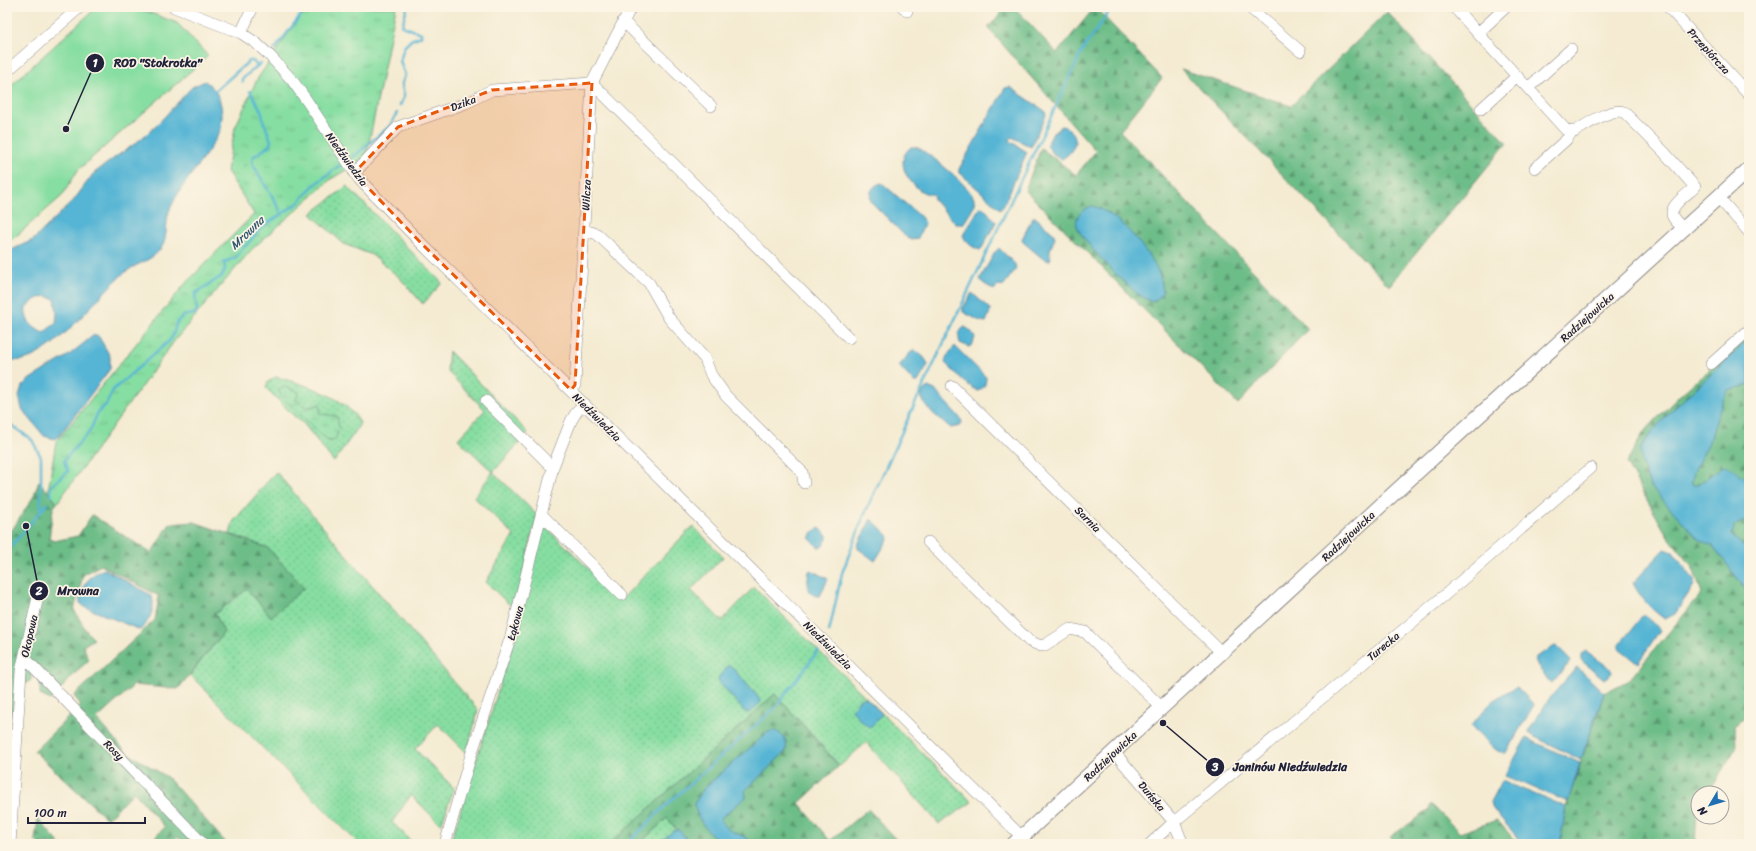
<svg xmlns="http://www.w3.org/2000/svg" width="1756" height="851" font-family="Sriracha,sans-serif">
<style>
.grass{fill:url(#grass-dots);stroke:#54806e}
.forest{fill:url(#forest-firs);stroke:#487062}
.wetland{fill:url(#wetland-marsh);stroke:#54806e}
.park{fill:url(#park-tufts);stroke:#54806e}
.garden{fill:#87dea2;stroke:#54806e}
.water{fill:#56b5d4;stroke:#3c6c88;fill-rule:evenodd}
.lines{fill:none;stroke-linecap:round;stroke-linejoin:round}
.stream{stroke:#56b5d4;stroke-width:2.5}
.minor-casing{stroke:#8b8686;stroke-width:12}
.major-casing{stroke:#8b8686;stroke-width:16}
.minor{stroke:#fff;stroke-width:11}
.major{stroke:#fff;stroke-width:14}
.marked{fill:#e8590c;fill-opacity:0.2;stroke:#e8590c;stroke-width:3;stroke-dasharray:8 5;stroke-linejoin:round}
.labels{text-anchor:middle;stroke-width:3.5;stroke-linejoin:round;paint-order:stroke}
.street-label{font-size:11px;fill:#22223b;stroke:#fcf5e5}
.water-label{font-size:12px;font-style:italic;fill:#345571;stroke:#fcf5e5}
.leader{fill:none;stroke:#22223b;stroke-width:1.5}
.callout-dot{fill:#22223b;stroke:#fcf5e5;stroke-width:1.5}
.mark-label{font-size:12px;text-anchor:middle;font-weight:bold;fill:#fff}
.callout-label{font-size:12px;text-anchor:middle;font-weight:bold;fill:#22223b;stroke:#fcf5e5;stroke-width:3.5;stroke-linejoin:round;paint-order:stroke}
</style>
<defs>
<pattern id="grass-dots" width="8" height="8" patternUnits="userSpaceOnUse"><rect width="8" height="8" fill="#87dea2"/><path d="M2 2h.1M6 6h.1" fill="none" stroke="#74be8c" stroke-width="1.8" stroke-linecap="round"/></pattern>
<pattern id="forest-firs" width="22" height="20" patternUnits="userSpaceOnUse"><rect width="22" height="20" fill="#6dbd88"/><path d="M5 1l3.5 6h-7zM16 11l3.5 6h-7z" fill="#599970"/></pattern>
<pattern id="wetland-marsh" width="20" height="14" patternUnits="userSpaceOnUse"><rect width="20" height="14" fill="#87dea2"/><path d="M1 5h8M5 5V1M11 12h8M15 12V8" fill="none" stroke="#74be8c"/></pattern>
<pattern id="park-tufts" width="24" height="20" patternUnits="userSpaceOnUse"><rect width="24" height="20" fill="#87dea2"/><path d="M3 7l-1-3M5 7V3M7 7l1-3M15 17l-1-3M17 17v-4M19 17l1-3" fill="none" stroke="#74be8c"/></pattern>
</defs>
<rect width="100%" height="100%" fill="#fcf5e5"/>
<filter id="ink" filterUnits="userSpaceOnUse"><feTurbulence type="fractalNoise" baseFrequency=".025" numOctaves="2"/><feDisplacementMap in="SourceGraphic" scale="8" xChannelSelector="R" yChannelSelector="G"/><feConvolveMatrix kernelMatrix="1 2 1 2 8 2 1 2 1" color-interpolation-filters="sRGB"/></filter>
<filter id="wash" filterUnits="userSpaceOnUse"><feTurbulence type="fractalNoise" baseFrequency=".012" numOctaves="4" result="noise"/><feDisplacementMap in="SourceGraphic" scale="16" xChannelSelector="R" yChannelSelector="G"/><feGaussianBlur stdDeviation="0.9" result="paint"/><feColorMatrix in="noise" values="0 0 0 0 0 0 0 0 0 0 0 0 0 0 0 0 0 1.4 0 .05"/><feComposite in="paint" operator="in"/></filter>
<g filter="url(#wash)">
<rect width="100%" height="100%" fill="#f4ebd2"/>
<!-- grass -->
<path class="grass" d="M 347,186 L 442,283 L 423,304 L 399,277 L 372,255 L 344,244 L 311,214 Z
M 449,351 L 528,433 L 493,472 L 537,515 L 515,610 L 486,582 L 514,535 L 474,497 L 493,472 L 458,439 L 485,410 L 447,371 Z
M 276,377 C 304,384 346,396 360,423 L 357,429 L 334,462 L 304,424 L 293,415 L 266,388 L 268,382 Z
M 276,472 L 478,710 L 467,753 L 438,724 L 415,749 L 454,788 L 441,825 L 411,795 L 392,822 L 414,844 L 359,844 L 190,675 L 224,632 L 215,614 L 247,588 L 271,617 L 268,548 L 230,534 L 233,522 Z
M 544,525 L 621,600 L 693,526 L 723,557 L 691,590 L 722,621 L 754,587 L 972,802 L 939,824 L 866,742 L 840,766 L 775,694 L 610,844 L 450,844 L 514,640 Z
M 667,818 L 689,844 L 639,844 Z"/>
<!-- forest -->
<path class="forest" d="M 1006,7 L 1014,7 L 1057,53 L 1095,7 L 1162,78 L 1120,131 L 1308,329 L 1238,404 L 1025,190 L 1041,148 L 1076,175 L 1096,151 L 988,28 Z
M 1387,12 L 1507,143 L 1389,286 L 1181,69 L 1291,106 Z
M 1749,336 L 1749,714 L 1735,726 L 1736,748 L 1708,793 L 1698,793 L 1695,844 L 1560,844 L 1566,807 L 1604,693 L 1629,680 L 1702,593 L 1692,566 L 1667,535 L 1626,463 L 1644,432 L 1680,395 Z
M 39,481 L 57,503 L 53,508 L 49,539 L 54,541 L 78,536 L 92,515 L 151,553 L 170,524 L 194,522 L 268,548 L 304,588 L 271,617 L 247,589 L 215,614 L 224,632 L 178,689 L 134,685 L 97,719 L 126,752 L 167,777 L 227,844 L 184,844 L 178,837 L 170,844 L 148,844 L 165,827 L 134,792 L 107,819 L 34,751 L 81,705 L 74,696 L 155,620 L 159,596 L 101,565 L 83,575 L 74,610 L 87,632 L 94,639 L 83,646 L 89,660 L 79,669 L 51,700 L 40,695 L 40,681 L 31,673 L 31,680 L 15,691 L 11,721 L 7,724 L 7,538 L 34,496 Z
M 775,694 L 839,766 L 799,803 L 830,841 L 868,809 L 900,844 L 689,844 L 667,818 L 639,844 L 610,844 Z
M 1431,804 L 1460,833 L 1497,820 L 1518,844 L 1397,844 L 1390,837 L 1428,811 Z
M 38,819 L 60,844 L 39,844 L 35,840 Z"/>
<!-- wetland -->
<path class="wetland" d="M 286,387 L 299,392 L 296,400 L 308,408 L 320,404 L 320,414 L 337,416 L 339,428 L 335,440 L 328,441 L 282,397 L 278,389 Z"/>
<!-- park -->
<path class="park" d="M 306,7 L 396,7 L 366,158 L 331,179 L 251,250 L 175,340 L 57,503 L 48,491 L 56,442 L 185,284 L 254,214 L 227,171 L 235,128 L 256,81 Z"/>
<!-- garden -->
<path class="garden" d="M 97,7 L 135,7 L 177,23 L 208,56 L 78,170 L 62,196 L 14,238 L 7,240 L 7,89 Z"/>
<!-- water -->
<path class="water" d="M 205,81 C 218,90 222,102 222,117 C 221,121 222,126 221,129 C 209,156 182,181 170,209 C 165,220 168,234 163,245 C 155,260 139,262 127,271 C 98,292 45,373 7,359 L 7,252 L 33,240 L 74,200 L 93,174 L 117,156 L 136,143 L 155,127 L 192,87 ZM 46,296 L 55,299 L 57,313 L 56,323 L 43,333 C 32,327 24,320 26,307 L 36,299 Z
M 1010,87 L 1045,111 L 1046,115 L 1031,147 L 1012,137 L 1011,138 L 1010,141 L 1027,152 L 1003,207 L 1000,209 L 959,172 L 959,169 L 1005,88 Z
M 1062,126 C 1082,132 1077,150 1062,159 L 1052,153 L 1047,145 L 1053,133 Z
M 911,147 C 914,147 917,147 920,149 C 931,155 971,187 974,199 C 976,206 967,218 963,224 L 956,224 L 933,199 L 934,196 C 931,193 929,194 925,193 C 909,185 893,161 911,147 Z
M 882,183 L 921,217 L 925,222 L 918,238 L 912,240 L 906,237 L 872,203 C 868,194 871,185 882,183 Z
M 1092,206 C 1116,211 1144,246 1156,267 C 1160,274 1162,282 1163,291 L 1158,299 L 1152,302 C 1147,299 1142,297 1138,294 C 1125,284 1081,241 1077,226 C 1074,215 1084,209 1092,206 Z
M 980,207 L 984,208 L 996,222 L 982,248 L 980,250 C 973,248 965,242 963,235 Z
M 1033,217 L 1035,217 L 1053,233 L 1055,237 C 1053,244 1047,252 1051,258 L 1049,261 L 1042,258 L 1023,242 L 1022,239 Z
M 999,248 L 1015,264 L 1016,269 L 1003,286 L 998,285 L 994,290 L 983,283 L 980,279 L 995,252 Z
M 972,293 L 991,310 L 986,322 L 980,321 L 963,312 L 963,308 Z
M 965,327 L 971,331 L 975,337 L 973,344 L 969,347 L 960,343 C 958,337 958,330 965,327 Z
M 94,335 L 97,335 L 99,337 L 110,356 L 110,369 L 59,436 L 55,439 L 44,436 L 22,409 L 19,396 L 22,386 L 30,379 L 69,355 Z
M 1749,339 L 1749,385 L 1728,390 C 1719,406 1716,425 1709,442 C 1703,457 1692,468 1692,485 L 1697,485 L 1725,465 L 1735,470 L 1749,481 L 1749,519 L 1736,525 L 1731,535 L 1749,551 L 1749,594 L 1713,546 L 1698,539 L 1650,486 L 1642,464 L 1640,449 L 1651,433 L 1668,414 Z
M 955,346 L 986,377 C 986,385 984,388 978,391 L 967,384 L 945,363 L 947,356 Z
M 914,350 C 920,353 926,358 928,365 L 918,382 L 914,382 L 899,366 L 910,353 Z
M 928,387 L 935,390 L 961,419 L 962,423 L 960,426 L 951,428 C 940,419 924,409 921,395 L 924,390 Z
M 871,519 L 888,535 L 889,538 L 875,561 L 860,550 L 857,546 Z
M 820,528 L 827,535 L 827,539 L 822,547 L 818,547 L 809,538 L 814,531 Z
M 1665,549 L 1673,552 L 1694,580 L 1694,585 L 1675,614 L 1665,619 C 1652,611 1639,596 1633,583 Z
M 105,569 L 151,595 C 157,606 149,622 140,630 L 85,607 L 80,603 C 78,588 91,573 105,569 Z
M 811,570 L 828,579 L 820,596 C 806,597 807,581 809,571 Z
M 1643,615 L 1647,616 L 1660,630 L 1638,663 L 1619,648 L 1619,645 Z
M 1555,646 L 1558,647 L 1570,659 L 1570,662 L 1552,683 L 1548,681 L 1534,660 L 1536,657 Z
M 1586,651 L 1611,669 L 1612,673 L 1608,677 L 1604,679 L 1582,661 C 1581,657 1582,653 1586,651 Z
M 727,666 L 731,666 L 758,697 L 761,702 L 750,713 L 745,712 L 719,682 L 718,678 Z
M 1577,667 L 1604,693 L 1581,760 L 1529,734 L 1529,730 L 1549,699 Z
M 1517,687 L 1534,705 L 1505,754 L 1496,750 L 1471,726 C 1485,708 1495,696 1517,687 Z
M 865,698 L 868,699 L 882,714 L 870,728 L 859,719 L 852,709 L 860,699 Z
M 775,730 C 784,736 788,739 786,751 L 745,791 L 746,797 L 721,818 C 724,835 744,831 752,844 L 722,844 C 707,830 699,824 694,804 L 704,788 L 768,732 Z
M 1526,738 L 1580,763 L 1568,802 L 1505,776 Z
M 1502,781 L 1566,807 L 1560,844 L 1523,844 L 1493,809 L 1491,802 Z
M 679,830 L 686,838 L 689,844 L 658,844 L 673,831 Z"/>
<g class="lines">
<!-- stream -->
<path class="stream" d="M 274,50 L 307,7
M 243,82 L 242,79 L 261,63
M 250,91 L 261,110 L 264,122 L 271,141 L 269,146 L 253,157 L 252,163 L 279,208 L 281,215
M 214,92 L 249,61 L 253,61 L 257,66
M 400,105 L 404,96 L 402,84 L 405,75 L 400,61 L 404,47 L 411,40 L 421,36 L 421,33 L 402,26 L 407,7
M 353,157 L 389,127 L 397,113
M 7,422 L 32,440 L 41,457 L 41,511
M 51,496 L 51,486 L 68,471 L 64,461 L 66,458 L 90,431 L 98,412 L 106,405 L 113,390 L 170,340 C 178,331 171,323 184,316 C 188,314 192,315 196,313 C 199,306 193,300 196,293 L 222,276 L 225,269 L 224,262 L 235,258 L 261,228 L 298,203 L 314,185 L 339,166
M 7,551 L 47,504
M 829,632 L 842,573 L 865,513 L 912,410 L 1082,51 L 1112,7
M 627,844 L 663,808 L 775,708 L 818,651"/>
</g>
</g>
<g filter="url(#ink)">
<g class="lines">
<defs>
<path id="minor" d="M 174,7 L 241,33 L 256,43 L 270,56 L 292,80 L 307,101 L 359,179 L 421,243 L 1022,837
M 903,7 L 907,11
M 1249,7 L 1300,51
M 1454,7 L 1565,129 L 1574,132 C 1586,125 1611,107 1624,112 L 1664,152 L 1695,187 C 1689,193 1667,207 1673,217 C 1675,221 1680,225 1684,229
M 1668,7 L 1749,95
M 623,21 L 711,106
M 241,33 L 253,7
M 1478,33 L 1506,7
M 7,71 L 80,7
M 1528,88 L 1571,49
M 1481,109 L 1517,76
M 1535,168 L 1568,138 L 1571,131
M 354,173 L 398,127 L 466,103 L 492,90 L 592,83 L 849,338
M 1718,197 L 1749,232
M 584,230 L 597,234 L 649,283 L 669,318 L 705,359 L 711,375 L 726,396 L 802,472 L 804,483
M 1711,364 L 1749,330
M 952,386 L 1222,653
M 571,390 L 575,385 L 592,83 L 631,7
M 486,401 L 549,464 L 553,467
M 542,515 L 622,595
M 928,542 L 1029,641 L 1041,646 L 1045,645 L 1070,629 L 1085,632 L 1162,708
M 24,657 L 203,844
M 1114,752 L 1174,822 L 1183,844
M 10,844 L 21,671 L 38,597
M 445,844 L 471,755 L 511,636 L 553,467 L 571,421 L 577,411 L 585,404
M 1150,844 L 1174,822 L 1446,594 L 1591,468"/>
<path id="major" d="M 1014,844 L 1391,496 L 1749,169"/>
</defs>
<!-- minor casing -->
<use href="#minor" class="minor-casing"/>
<!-- major casing -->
<use href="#major" class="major-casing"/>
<!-- minor -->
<use href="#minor" class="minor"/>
<!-- major -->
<use href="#major" class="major"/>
</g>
</g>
<!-- marked area -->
<path class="marked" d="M 592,83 L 575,385 L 571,390 L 421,243 L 354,173 L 398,127 L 492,90 Z"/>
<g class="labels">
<!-- street labels -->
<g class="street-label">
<text transform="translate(1709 51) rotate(48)" y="4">Przepiórcza</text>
<text transform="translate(463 103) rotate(-21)" y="4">Dzika</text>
<text transform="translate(347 159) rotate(54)" y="4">Niedźwiedzia</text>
<text transform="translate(586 195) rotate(-87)" y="4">Wilcza</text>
<text transform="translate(1587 317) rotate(-42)" y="4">Radziejowicka</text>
<text transform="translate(597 417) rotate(45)" y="4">Niedźwiedzia</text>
<text transform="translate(1088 519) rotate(45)" y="4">Sarnia</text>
<text transform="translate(1348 536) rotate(-43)" y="4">Radziejowicka</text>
<text transform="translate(515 623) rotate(-75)" y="4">Łąkowa</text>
<text transform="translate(29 636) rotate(-77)" y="4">Okopowa</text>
<text transform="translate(828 645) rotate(45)" y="4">Niedźwiedzia</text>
<text transform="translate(1383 646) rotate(-40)" y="4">Turecka</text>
<text transform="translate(114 750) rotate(46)" y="4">Rosy</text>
<text transform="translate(1110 756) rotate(-43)" y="4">Radziejowicka</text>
<text transform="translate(1152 796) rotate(50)" y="4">Duńska</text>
</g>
<!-- water labels -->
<g class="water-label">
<text transform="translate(247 233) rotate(-44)" y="4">Mrowna</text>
</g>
</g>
<!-- callouts -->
<path class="leader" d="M66 129L95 63M26 526L39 591M1163 723L1215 767"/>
<g class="callout-dot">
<circle cx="66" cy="129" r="4"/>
<circle cx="26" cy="526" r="4"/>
<circle cx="1163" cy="723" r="4"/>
<circle cx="95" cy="63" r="10"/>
<circle cx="39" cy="591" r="10"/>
<circle cx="1215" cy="767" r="10"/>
</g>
<g class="mark-label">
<text x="95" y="67">1</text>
<text x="39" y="595">2</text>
<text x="1215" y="771">3</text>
</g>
<g class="callout-label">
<text x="158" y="67">ROD "Stokrotka"</text>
<text x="78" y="595">Mrowna</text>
<text x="1290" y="771">Janinów Niedźwiedzia</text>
</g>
<!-- margin -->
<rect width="1756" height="851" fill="none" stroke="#fcf5e5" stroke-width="24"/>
<!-- north arrow -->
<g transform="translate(1710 805) rotate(232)"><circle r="19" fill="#fcf5e5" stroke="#a5a1a1"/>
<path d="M0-3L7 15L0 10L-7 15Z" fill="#1f6fb2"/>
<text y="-6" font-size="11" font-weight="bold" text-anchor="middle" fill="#22223b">N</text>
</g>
<!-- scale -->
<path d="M28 817v6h117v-6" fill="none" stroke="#22223b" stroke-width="2"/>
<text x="34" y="817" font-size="12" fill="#22223b" stroke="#fcf5e5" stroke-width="3" paint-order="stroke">100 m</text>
</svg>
